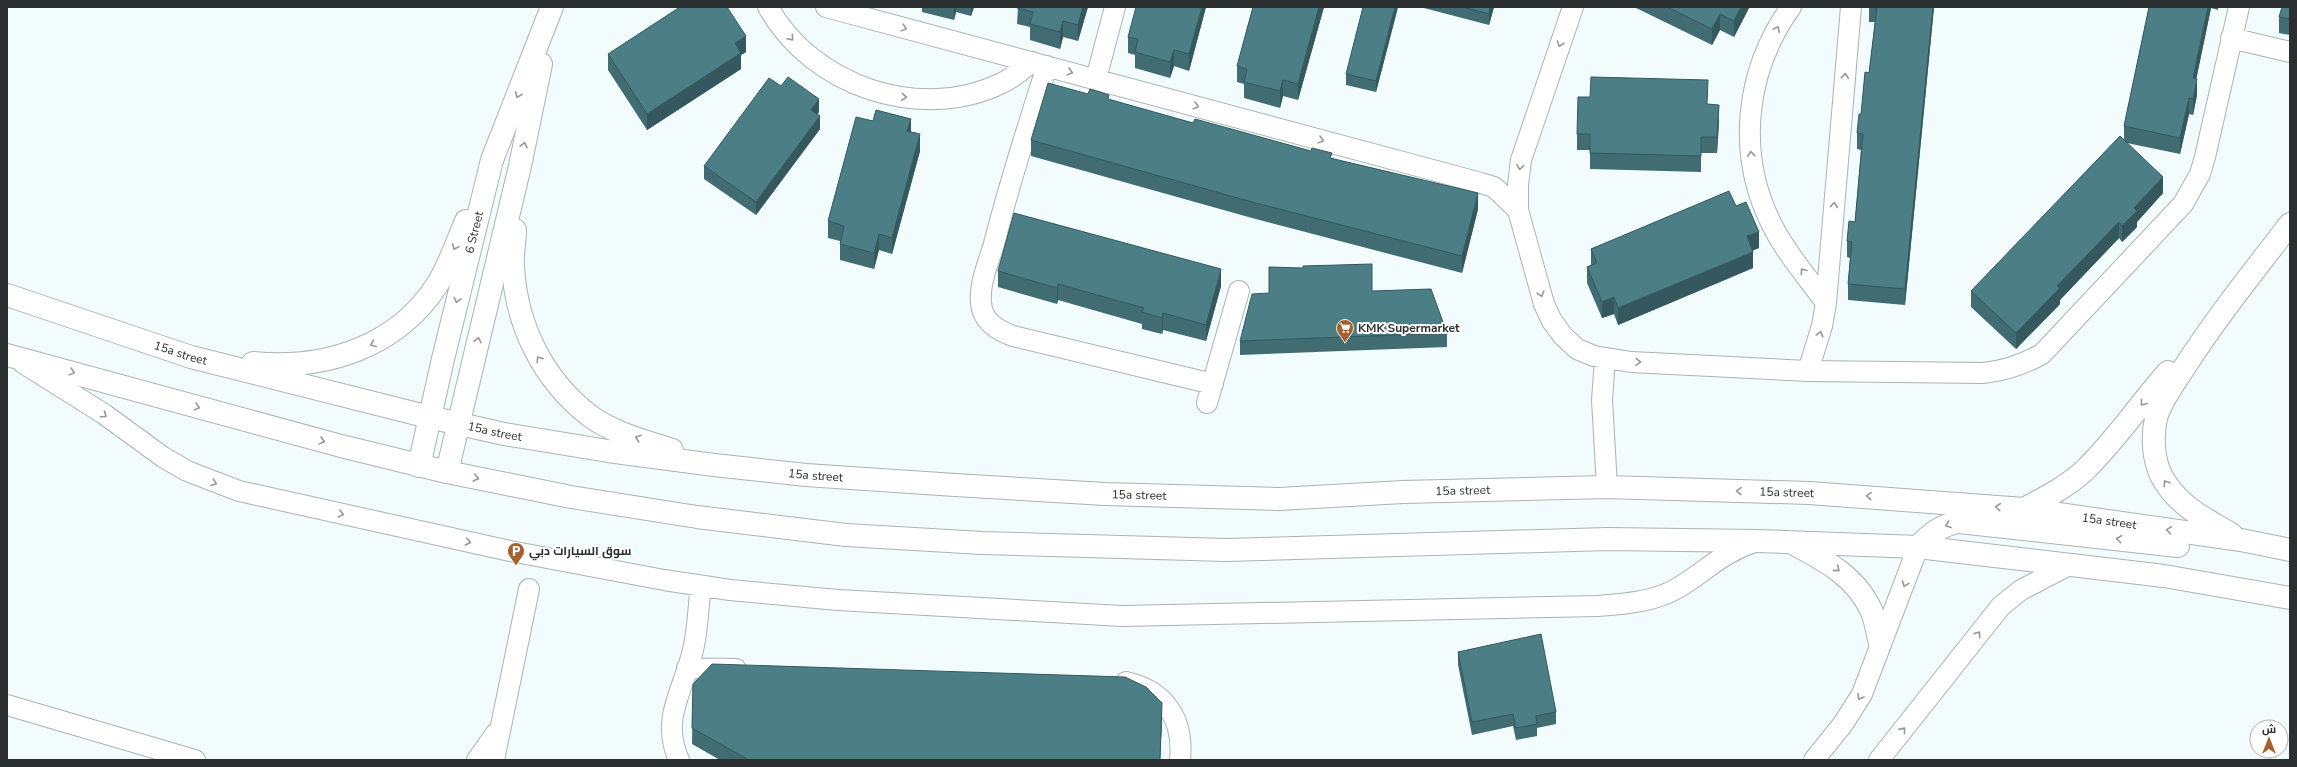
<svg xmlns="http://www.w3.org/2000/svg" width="2297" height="767" font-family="'Nunito Sans',Cairo,sans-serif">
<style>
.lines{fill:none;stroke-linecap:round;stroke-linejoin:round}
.street-casing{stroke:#aab3b4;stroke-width:22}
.secondary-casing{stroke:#aab3b4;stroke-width:24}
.street{stroke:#fff;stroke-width:20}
.secondary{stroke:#fff;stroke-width:22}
.wall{fill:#406c72}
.shaded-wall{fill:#34585d}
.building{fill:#4b7e85;stroke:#34585d}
.oneway{stroke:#969798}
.labels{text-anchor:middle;stroke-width:4;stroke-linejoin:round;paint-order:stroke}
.street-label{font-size:12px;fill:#2c2f30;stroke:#fff}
.poi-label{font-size:12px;font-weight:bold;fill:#2c2f30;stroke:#fff;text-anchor:start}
</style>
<rect width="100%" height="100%" fill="#f2fcfd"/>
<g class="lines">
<defs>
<path id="street" d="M 768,7 C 812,86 920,123 1002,83 C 1013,78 1023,69 1032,62
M 826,7 L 1481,183 L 1494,187 L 1518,210
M 1573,7 L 1521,160 L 1518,185 L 1518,210 L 1544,304 L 1552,321 L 1563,336 L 1577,349 L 1594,356 L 1631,362 L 1808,371 L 1983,373 C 2005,371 2022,365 2042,354 L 2183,204 L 2200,174 L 2205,157 L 2239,7
M 1791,7 C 1745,71 1736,154 1772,225 C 1786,253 1808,278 1826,303
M 2231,38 L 2290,52
M 1047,66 C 1028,125 1009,184 994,244 C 988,264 977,288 982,309 C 986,324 1000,331 1013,336 L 1213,384
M 1096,79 L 1115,7
M 1605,359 L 1602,400 L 1607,487
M 23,363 L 104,414 L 163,457 L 187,471 L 239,491 L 510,551 L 664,580 L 730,590 L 838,600 L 1122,616 L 1598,606 C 1623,604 1653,602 1676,589 C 1704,573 1722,552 1755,542
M 1808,371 L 1822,326 L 1826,303 L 1851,7
M 1207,403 L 1239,291
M 687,668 L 736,669
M 1126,682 C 1166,691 1184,720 1180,760
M 7,705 L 195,760
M 477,760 L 496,733
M 494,760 L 529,589
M 679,760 C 660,718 684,690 693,650 C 698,630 698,607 701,586
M 1814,760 L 1843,724 L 1862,694 L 1918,547
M 1879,760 L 2001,606 L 2021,590 L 2071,564"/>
<g id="secondary">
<path d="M 515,230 C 515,242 512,254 513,266 C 516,325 543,380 590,416 C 613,433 645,441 672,450"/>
<path id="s1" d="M 7,295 L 191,357 L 429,417 L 504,434 L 608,451 L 714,465 L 806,475 L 955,485 L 1105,494 L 1279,499 L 1403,492 L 1607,487 L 1809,493 L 2024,509 L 2241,540 L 2290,550"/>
<path d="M 7,355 L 341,446 L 447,472 L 571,497 L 697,517 L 846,535 L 982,543 L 1226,550 L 1607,539 L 1757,541 L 1918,547 L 2164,576 L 2290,598"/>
<path d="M 253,363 C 324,370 396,348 437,285 C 449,266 457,242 466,221"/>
<path id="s2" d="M 419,466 L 443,359 L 492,160 L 552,7"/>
<path d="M 447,472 L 520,166 L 541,64"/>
<path d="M 2024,509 C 2045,498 2066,487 2084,471 C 2115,441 2139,405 2168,372"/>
<path d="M 2231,534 C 2205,519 2177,505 2162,477 C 2153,460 2152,437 2156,418 C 2161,400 2174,384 2184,368 C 2216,318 2254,271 2290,224"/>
<path d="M 1796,545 C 1826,561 1856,577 1871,610 C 1876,620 1877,633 1880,643"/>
<path d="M 1918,547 C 1930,534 1941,525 1959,522 L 2178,546"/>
</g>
</defs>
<!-- street casing -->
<use href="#street" class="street-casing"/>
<!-- secondary casing -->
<use href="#secondary" class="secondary-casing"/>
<!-- street -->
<use href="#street" class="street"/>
<!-- secondary -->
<use href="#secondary" class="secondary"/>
</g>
<!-- wall -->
<path class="wall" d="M 922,7 L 974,7 L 971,16 L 956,12 L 954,20 L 922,12 Z
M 1018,7 L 1088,7 L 1078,41 L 1063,37 L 1060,49 L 1030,40 L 1030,27 L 1017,24 Z
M 1206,7 L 1189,71 L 1174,66 L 1170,78 L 1135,68 L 1135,55 L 1128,53 L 1128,37 Z
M 1253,7 L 1324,7 L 1298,100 L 1283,96 L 1280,108 L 1244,98 L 1244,84 L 1237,82 L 1237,66 Z
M 1398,7 L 1376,92 L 1346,85 L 1346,74 Z
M 1420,7 L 1494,7 L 1489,25 Z
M 1634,7 L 1749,7 L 1749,8 L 1734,37 L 1720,30 L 1712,45 Z
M 1869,7 L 1934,7 L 1905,305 L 1848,300 L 1848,284 L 1850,258 L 1847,257 L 1847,241 L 1855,222 L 1861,150 L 1857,149 L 1857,133 L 1869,73 L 1875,22 L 1869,22 Z
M 2149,7 L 2218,7 L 2218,10 L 2211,8 L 2196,79 L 2197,95 L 2193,115 L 2189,114 L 2180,154 L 2127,143 L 2163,193 L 2137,222 L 2137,227 L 2122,242 L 2119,238 L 2060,300 L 2060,304 L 2016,349 L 1971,307 L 1971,291 L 2124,140 L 2124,126 Z
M 2290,7 L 2290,35 L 2279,33 L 2279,17 Z
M 746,52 L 741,55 L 741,69 L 647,130 L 608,70 L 608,54 Z
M 781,86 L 819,112 L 817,114 L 820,129 L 756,215 L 704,179 L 704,166 Z
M 1088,94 L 1193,123 L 1332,158 L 1478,209 L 1462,273 L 1252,218 L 1031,156 L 1031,140 Z
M 1707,104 L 1719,121 L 1717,153 L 1701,153 L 1701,172 L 1590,169 L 1590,150 L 1577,150 L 1577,134 Z
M 911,132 L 920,151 L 892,254 L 879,250 L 874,269 L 840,260 L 840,241 L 828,238 L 828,221 Z
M 1736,206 L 1759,248 L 1752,250 L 1753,268 L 1618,325 L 1614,314 L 1602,318 L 1587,283 L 1587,267 L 1591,265 L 1591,249 Z
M 998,271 L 1221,286 L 1206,341 L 1163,330 L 1162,334 L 1142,329 L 1142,324 L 1058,300 L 1057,304 L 998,287 Z
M 1372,291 L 1447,333 L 1447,347 L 1240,355 L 1240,341 Z
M 1458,652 L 1556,712 L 1556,724 L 1537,728 L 1537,736 L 1516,740 L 1513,726 L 1472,735 L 1458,665 Z
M 693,684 L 1162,719 L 1160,760 L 720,760 L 692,744 Z"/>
<!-- shaded-wall -->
<path class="shaded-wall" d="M 954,7 L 956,7 L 956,12 L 954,20 Z
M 971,7 L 974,7 L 971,16 Z
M 1083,7 L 1088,7 L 1078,41 L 1078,25 Z
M 1202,7 L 1206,7 L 1189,71 L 1189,54 Z
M 1319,7 L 1324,7 L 1298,100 L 1298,84 Z
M 1395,7 L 1398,7 L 1376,92 L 1376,81 Z
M 1490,7 L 1494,7 L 1489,25 L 1489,14 Z
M 1741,7 L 1749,7 L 1749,8 L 1734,37 L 1734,21 Z
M 1933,7 L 1934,7 L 1905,305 L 1905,289 Z
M 2208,7 L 2211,7 L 2211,8 L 2193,95 L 2193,78 Z
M 1720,14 L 1720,30 L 1712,45 L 1712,29 Z
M 1063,21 L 1063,37 L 1060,49 L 1060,32 Z
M 746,36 L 746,52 L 741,55 L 741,69 L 647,130 L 647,114 L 735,43 Z
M 1174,50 L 1174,66 L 1170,78 L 1170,62 Z
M 2197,79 L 2197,95 L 2193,115 L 2193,99 Z
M 1283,80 L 1283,96 L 1280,108 L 1280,91 Z
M 2189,98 L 2189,114 L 2180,154 L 2180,138 Z
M 819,99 L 819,112 L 811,123 L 811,110 Z
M 1719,105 L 1719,121 L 1717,153 L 1717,137 Z
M 820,116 L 820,129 L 756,215 L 756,202 Z
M 911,119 L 911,135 L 907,131 Z
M 920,134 L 920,151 L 892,254 L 892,238 Z
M 2163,177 L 2163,193 L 2137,222 L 2137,227 L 2122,242 L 2122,226 L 2134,208 Z
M 1478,193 L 1478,209 L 1462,273 L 1462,256 Z
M 2119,222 L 2119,238 L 2060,300 L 2060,304 L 2016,349 L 2016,333 L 2057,286 Z
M 1759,232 L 1759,248 L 1747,253 L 1747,236 Z
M 879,234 L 879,250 L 874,269 L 874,253 Z
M 1753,252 L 1753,268 L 1618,325 L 1618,308 Z
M 1221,269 L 1221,286 L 1206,341 L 1206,325 Z
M 1058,284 L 1058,300 L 1057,304 L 1057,288 Z
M 1614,297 L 1614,314 L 1602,318 L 1602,302 Z
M 1163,313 L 1163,330 L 1162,334 L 1162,318 Z
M 1162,703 L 1162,719 L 1160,760 Z"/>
<!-- building -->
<path class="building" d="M 680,7 L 727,7 L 746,36 L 735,43 L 741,53 L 647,114 L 608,54 Z
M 1018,7 L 1083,7 L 1078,25 L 1063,21 L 1060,32 L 1030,24 L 1033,12 L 1017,8 Z
M 1136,7 L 1202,7 L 1189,54 L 1174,50 L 1170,62 L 1135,52 L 1138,39 L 1128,37 Z
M 1253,7 L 1319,7 L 1298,84 L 1283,80 L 1280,91 L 1244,82 L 1247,69 L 1237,66 Z
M 1363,7 L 1395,7 L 1376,81 L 1346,74 Z
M 1463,7 L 1490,7 L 1489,14 Z
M 1667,7 L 1741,7 L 1734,21 L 1720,14 L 1712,29 Z
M 1877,7 L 1933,7 L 1905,289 L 1848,284 L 1852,242 L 1847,241 L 1849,221 L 1855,222 L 1863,134 L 1857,133 L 1859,114 L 1861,114 L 1865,72 L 1869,73 Z
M 2149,7 L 2208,7 L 2193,78 L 2197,79 L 2193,99 L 2189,98 L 2180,138 L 2124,126 Z
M 2282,7 L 2290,7 L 2290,19 L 2279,17 Z
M 788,77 L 819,99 L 811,110 L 820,116 L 756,202 L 704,166 L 769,78 L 781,86 Z
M 1591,77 L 1708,80 L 1707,104 L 1719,105 L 1717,137 L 1701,137 L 1701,156 L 1590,153 L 1590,134 L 1577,134 L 1578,97 L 1590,97 Z
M 1048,83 L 1088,94 L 1090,89 L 1109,95 L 1108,99 L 1193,123 L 1195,119 L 1311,151 L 1312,148 L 1332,153 L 1330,158 L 1478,193 L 1462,256 L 1252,202 L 1031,140 Z
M 876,110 L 911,119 L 907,131 L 920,134 L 892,238 L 879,234 L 874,253 L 840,244 L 844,226 L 828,221 L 856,117 L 873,121 Z
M 2120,136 L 2163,177 L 2134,208 L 2137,211 L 2122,226 L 2119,222 L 2057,286 L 2060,288 L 2016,333 L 1971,291 Z
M 1729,191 L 1736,206 L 1746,202 L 1759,232 L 1747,236 L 1753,252 L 1618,308 L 1614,297 L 1602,302 L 1587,267 L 1597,263 L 1591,249 Z
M 1014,213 L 1221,269 L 1206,325 L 1163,313 L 1162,318 L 1142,312 L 1144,308 L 1058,284 L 1057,288 L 998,271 Z
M 1372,264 L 1372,291 L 1431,289 L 1447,333 L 1240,341 L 1252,294 L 1269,293 L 1269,267 L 1303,268 L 1303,266 Z
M 1541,634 L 1556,712 L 1536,716 L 1537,724 L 1516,728 L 1513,714 L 1472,722 L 1458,652 Z
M 712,664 L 1125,677 L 1146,687 L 1162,703 L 1160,760 L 749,760 L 692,728 L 693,684 Z"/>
<!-- one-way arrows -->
<defs><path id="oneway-chevron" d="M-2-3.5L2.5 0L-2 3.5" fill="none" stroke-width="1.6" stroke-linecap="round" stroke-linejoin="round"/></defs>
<g class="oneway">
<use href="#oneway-chevron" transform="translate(904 28) rotate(15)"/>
<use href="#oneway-chevron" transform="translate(1777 29) rotate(-62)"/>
<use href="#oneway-chevron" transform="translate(791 38) rotate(49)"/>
<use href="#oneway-chevron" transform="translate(1560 44) rotate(109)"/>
<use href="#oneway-chevron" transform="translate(1070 72) rotate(15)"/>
<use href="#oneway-chevron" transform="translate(1845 76) rotate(-85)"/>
<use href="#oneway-chevron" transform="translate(518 95) rotate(112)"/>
<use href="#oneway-chevron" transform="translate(904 97) rotate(4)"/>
<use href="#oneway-chevron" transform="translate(1196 106) rotate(15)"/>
<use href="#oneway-chevron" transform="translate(1321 140) rotate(15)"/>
<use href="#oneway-chevron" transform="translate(524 145) rotate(-78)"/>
<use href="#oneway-chevron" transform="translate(1751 154) rotate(-96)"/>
<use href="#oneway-chevron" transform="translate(1520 167) rotate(97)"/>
<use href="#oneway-chevron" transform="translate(1834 205) rotate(-85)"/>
<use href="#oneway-chevron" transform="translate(455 247) rotate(114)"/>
<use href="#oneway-chevron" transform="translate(1803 271) rotate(-127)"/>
<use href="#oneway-chevron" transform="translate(1541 294) rotate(74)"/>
<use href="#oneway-chevron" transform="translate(457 300) rotate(104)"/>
<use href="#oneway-chevron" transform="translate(1820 334) rotate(-75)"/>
<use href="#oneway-chevron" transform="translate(478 340) rotate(-77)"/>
<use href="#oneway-chevron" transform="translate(373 344) rotate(157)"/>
<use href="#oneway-chevron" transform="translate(539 359) rotate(-125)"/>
<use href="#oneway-chevron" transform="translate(1638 362) rotate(3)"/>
<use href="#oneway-chevron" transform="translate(72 372) rotate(15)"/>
<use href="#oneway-chevron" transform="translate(2143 403) rotate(128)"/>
<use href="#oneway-chevron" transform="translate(197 407) rotate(15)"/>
<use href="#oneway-chevron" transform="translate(104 415) rotate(35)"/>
<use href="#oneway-chevron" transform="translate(638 438) rotate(-161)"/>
<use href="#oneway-chevron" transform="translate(322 441) rotate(15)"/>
<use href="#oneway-chevron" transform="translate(476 478) rotate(11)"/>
<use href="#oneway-chevron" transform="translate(214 483) rotate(20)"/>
<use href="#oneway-chevron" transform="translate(2166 483) rotate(-123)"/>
<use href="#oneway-chevron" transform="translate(1739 491) rotate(-178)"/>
<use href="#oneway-chevron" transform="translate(1869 496) rotate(-176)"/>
<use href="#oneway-chevron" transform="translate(1998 507) rotate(-175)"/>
<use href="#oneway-chevron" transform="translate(341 514) rotate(13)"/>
<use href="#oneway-chevron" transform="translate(1948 525) rotate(160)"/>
<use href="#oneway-chevron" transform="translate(2169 530) rotate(-172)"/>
<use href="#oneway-chevron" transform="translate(2119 539) rotate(-174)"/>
<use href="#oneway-chevron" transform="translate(468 542) rotate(13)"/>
<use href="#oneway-chevron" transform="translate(1837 569) rotate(40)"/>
<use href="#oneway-chevron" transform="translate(1905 584) rotate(111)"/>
<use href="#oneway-chevron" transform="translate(1978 634) rotate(-55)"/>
<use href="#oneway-chevron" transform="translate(1860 697) rotate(120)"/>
<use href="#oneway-chevron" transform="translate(1903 730) rotate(-51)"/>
</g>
<!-- icons -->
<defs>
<symbol id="supermarket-pin" viewBox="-11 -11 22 30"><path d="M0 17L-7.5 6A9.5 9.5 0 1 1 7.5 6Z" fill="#a4622f" stroke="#fff"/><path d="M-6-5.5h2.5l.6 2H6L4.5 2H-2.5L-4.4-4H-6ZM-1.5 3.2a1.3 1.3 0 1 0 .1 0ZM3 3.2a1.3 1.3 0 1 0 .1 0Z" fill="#fff"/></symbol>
<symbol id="parking-pin" viewBox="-11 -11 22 30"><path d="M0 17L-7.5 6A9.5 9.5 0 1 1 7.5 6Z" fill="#a4622f" stroke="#fff"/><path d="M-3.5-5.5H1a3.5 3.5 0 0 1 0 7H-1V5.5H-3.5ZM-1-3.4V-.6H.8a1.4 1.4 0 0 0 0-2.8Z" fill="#fff"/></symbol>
</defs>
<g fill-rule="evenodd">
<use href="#supermarket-pin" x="1335" y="318" width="20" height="27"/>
<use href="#parking-pin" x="506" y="541" width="20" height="27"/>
</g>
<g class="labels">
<!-- street labels -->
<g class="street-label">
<text dy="4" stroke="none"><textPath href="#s2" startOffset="240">6 Street</textPath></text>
<text dy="4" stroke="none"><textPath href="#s1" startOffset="183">15a street</textPath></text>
<text dy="4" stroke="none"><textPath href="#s1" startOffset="507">15a street</textPath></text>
<text dy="4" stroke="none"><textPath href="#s1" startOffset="831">15a street</textPath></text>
<text dy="4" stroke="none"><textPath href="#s1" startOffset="1479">15a street</textPath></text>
<text dy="4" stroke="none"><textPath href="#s1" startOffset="1803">15a street</textPath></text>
<text dy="4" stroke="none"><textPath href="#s1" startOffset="1155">15a street</textPath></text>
<text dy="4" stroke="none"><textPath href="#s1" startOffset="2127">15a street</textPath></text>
</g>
<!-- poi labels -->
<g class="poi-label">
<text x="1358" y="332">KMK Supermarket</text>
<text x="529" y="555">سوق السيارات دبي</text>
</g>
</g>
<!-- border -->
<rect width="2297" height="767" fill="none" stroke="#2c2f30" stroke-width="16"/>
<!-- north arrow -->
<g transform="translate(2269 739)"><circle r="19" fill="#ffffff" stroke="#abacac"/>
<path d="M0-3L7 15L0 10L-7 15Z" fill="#a4622f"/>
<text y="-6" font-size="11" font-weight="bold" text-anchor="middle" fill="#2c2f30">ش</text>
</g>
</svg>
